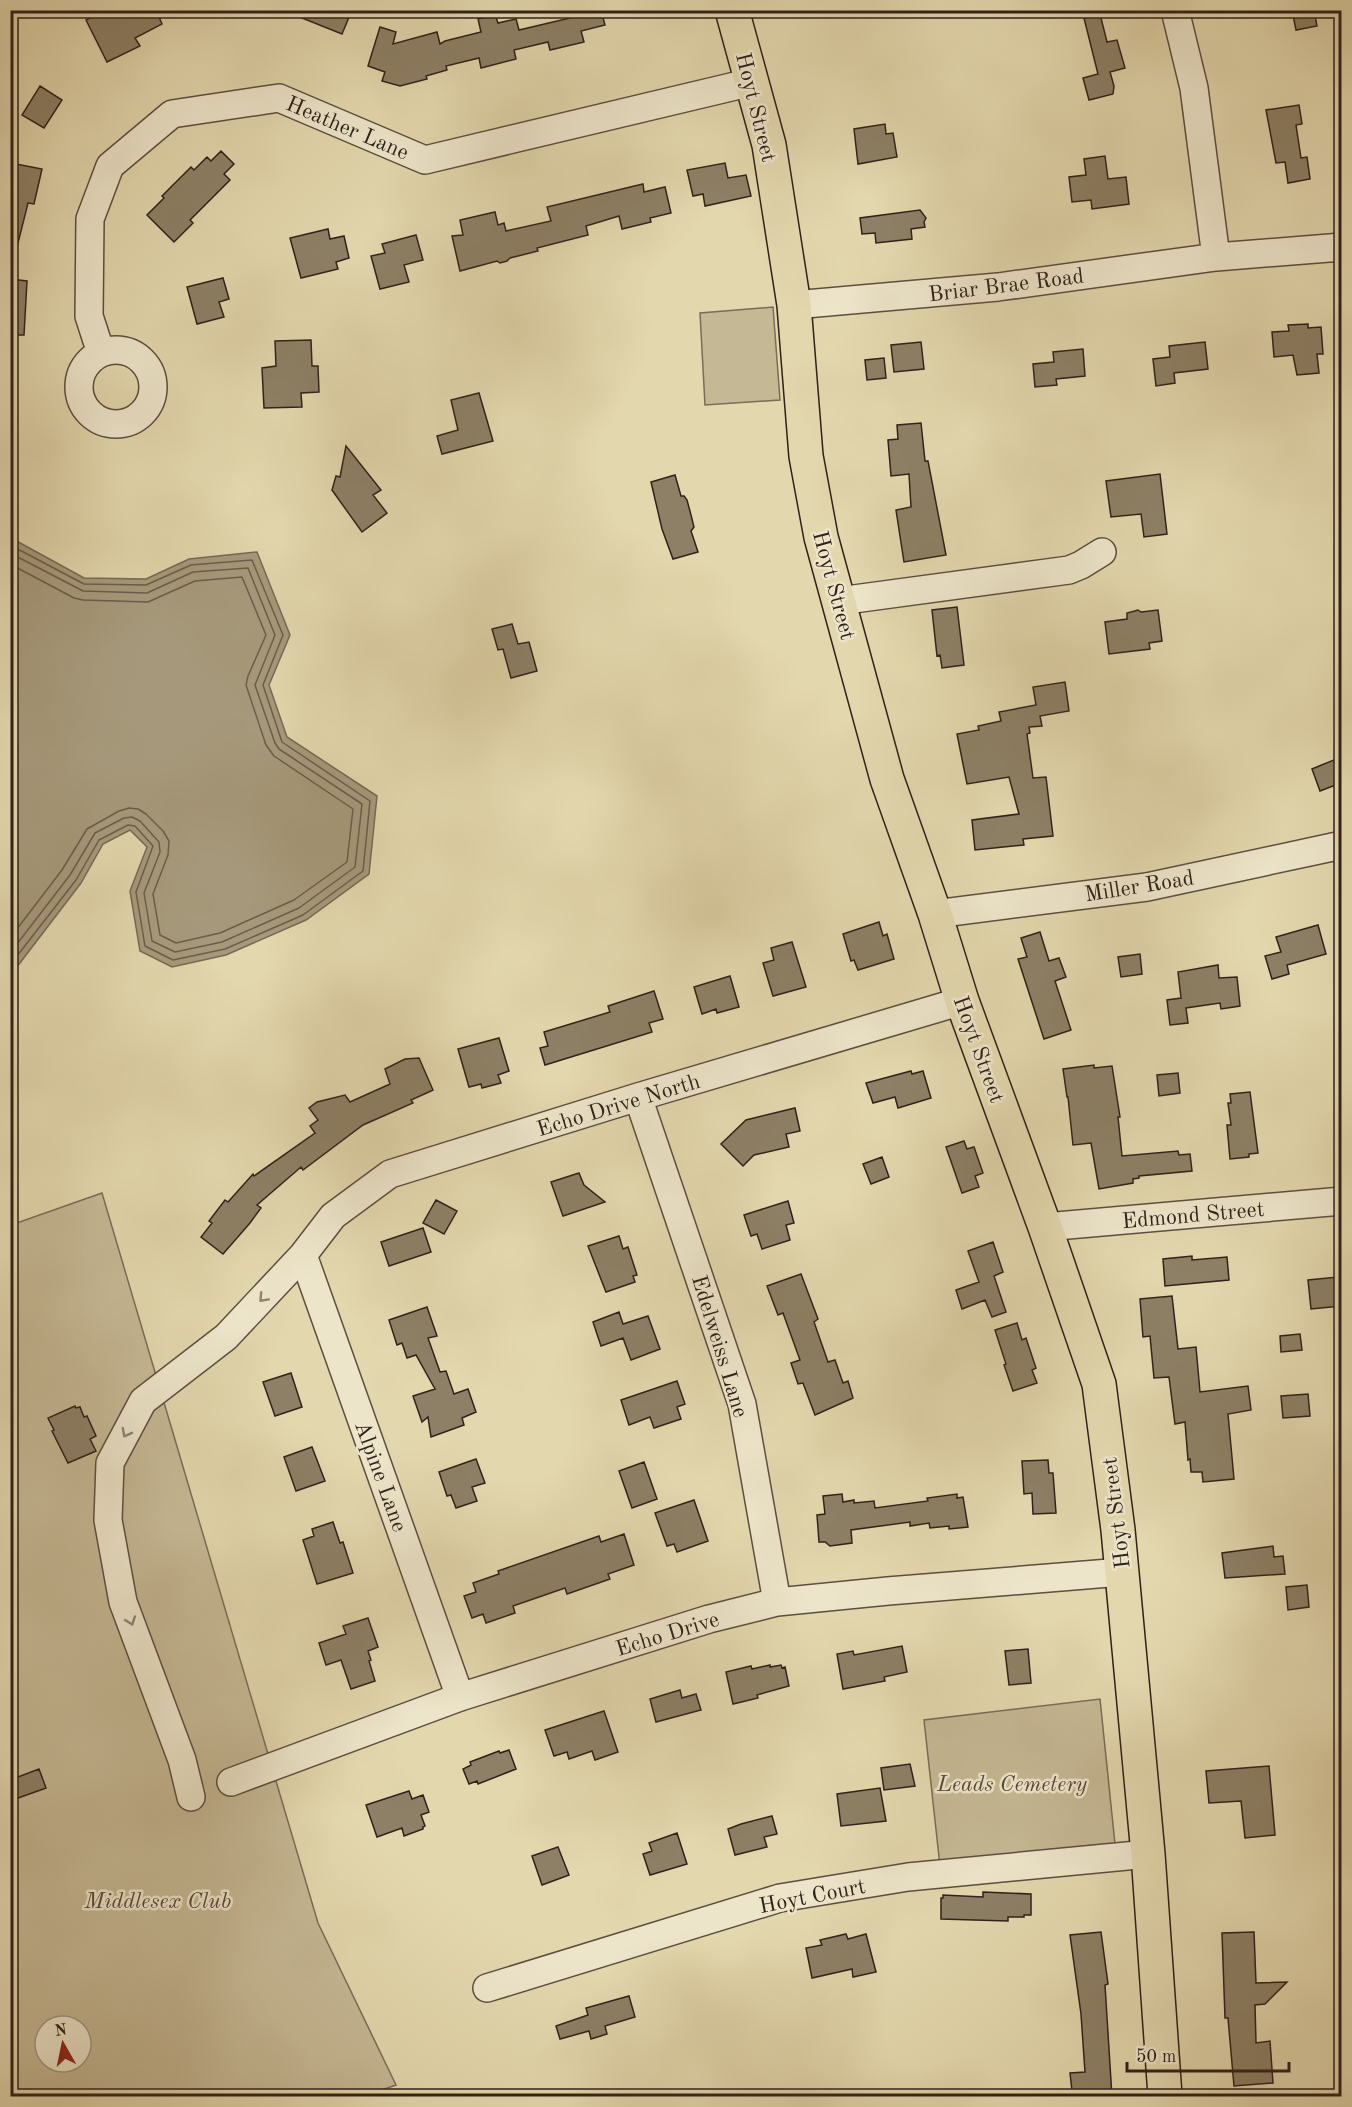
<svg xmlns="http://www.w3.org/2000/svg" width="1352" height="2107" font-family="'Old Standard TT',serif">
<style>
.green{fill:#c5b894;stroke:#7a6c57;stroke-width:1.5;fill-rule:evenodd}
.water{fill:#a6997b;stroke:#776954;stroke-width:1.5}
.lines{fill:none;stroke-linecap:round;stroke-linejoin:round}
.shore{stroke:#6b5d4a;stroke-width:1.5}
.building{fill:#8d8066;stroke:#30211a;stroke-width:1.5}
.minor-casing{stroke:#5d4e3f;stroke-width:30}
.major-casing{stroke:#30211a;stroke-width:36}
.minor{stroke:#ede5ca;stroke-width:27}
.major{stroke:#e3d7ad;stroke-width:33}
.oneway{stroke:#8e8372}
.labels{text-anchor:middle;stroke-width:5;stroke-linejoin:round;paint-order:stroke}
.street-label{font-size:22px;fill:#30211a;stroke:#ede5ca}
.park-label{font-size:22px;font-style:italic;fill:#554738;stroke:#ede5ca}
</style>
<rect width="100%" height="100%" fill="#e3d7ad"/>
<filter id="stains"><feTurbulence type="fractalNoise" baseFrequency=".00333" numOctaves="4"/><feColorMatrix values="0 0 0 0 .2 0 0 0 0 .09 0 0 0 0 .02 0 0 0 .5 -.17"/></filter>
<radialGradient id="worn" r=".72"><stop offset=".6" stop-color="#630" stop-opacity="0"/><stop offset="1" stop-color="#630" stop-opacity=".3"/></radialGradient>
<!-- green -->
<path class="green" d="M 773,307 L 780,400 L 705,405 L 700,313 Z
M 102,1193 L 318,1923 L 396,2085 L 364,2096 L 11,2096 L 11,1225 ZM 45,2026 L 81,2026 L 81,2062 L 45,2062 Z
M 1100,1699 L 1115,1844 L 940,1866 L 924,1720 Z"/>
<!-- water -->
<path class="water" d="M 11,538 L 84,578 L 146,579 L 189,559 L 257,552 L 290,635 L 269,685 L 287,737 L 377,796 L 369,874 L 306,920 L 226,955 L 172,967 L 140,951 L 130,891 L 147,847 L 130,830 L 103,844 L 81,883 L 13,972 L 11,970 Z"/>
<g class="lines">
<!-- shore -->
<path class="shore" d="M 10,545 L 84,584 L 146,585 L 191,565 L 252,560 L 283,635 L 263,685 L 282,742 L 370,801 L 363,871 L 303,915 L 225,949 L 173,960 L 145,946 L 136,892 L 153,846 L 135,826 L 128,825 L 99,840 L 76,880 L 10,965
M 10,553 L 83,591 L 147,593 L 193,572 L 248,568 L 275,635 L 255,685 L 275,743 L 279,749 L 362,804 L 355,867 L 299,908 L 222,942 L 175,952 L 152,941 L 144,893 L 160,852 L 159,842 L 140,821 L 132,817 L 124,818 L 95,833 L 70,875 L 10,953
M 10,564 L 74,598 L 83,600 L 148,602 L 195,581 L 242,577 L 266,635 L 248,676 L 246,685 L 266,745 L 274,756 L 353,809 L 347,862 L 294,900 L 220,933 L 176,943 L 160,935 L 153,894 L 168,855 L 169,841 L 163,831 L 146,814 L 138,809 L 129,808 L 119,811 L 87,829 L 62,870 L 10,938"/>
</g>
<!-- building -->
<path class="building" d="M 105,10 L 156,10 L 162,24 L 135,38 L 140,46 L 107,62 L 86,20 Z
M 287,10 L 352,10 L 342,34 L 287,12 Z
M 568,10 L 601,10 L 605,25 L 581,31 L 584,42 L 550,50 L 548,42 L 514,50 L 516,59 L 481,68 L 479,58 L 446,66 L 447,70 L 426,76 L 427,79 L 400,86 L 382,81 L 385,72 L 368,66 L 380,27 L 396,32 L 393,44 L 437,32 L 440,44 L 445,41 L 481,32 L 478,19 L 495,14 L 498,23 L 516,19 L 519,30 L 570,18 Z
M 1082,10 L 1099,10 L 1107,42 L 1117,40 L 1125,68 L 1110,72 L 1114,86 L 1113,94 L 1089,100 L 1083,78 L 1098,74 Z
M 1292,10 L 1314,10 L 1317,26 L 1296,30 Z
M 40,86 L 62,100 L 44,128 L 22,115 Z
M 1299,105 L 1302,124 L 1296,125 L 1301,158 L 1307,157 L 1310,179 L 1288,183 L 1285,162 L 1276,163 L 1266,110 Z
M 885,124 L 886,134 L 893,133 L 897,157 L 858,164 L 854,129 Z
M 221,151 L 234,164 L 224,174 L 230,180 L 190,220 L 193,223 L 174,242 L 147,215 L 164,198 L 162,196 L 191,167 L 194,170 L 207,157 L 211,161 Z
M 1105,156 L 1108,179 L 1126,177 L 1129,204 L 1092,209 L 1091,200 L 1072,202 L 1069,177 L 1086,175 L 1084,159 Z
M 725,163 L 728,178 L 746,175 L 751,196 L 705,206 L 703,194 L 693,196 L 687,170 Z
M 16,164 L 42,169 L 34,204 L 28,203 L 17,247 L 10,247 L 10,188 Z
M 643,184 L 644,192 L 665,187 L 671,213 L 650,218 L 651,222 L 622,229 L 619,216 L 586,226 L 588,235 L 537,248 L 538,251 L 510,258 L 507,261 L 500,263 L 497,261 L 460,271 L 452,236 L 463,235 L 460,220 L 495,212 L 498,225 L 504,223 L 506,231 L 551,221 L 547,207 Z
M 920,210 L 926,218 L 924,222 L 925,227 L 911,229 L 912,239 L 876,243 L 875,233 L 862,234 L 860,218 Z
M 328,229 L 330,239 L 344,236 L 349,258 L 336,262 L 338,269 L 301,278 L 290,238 Z
M 416,235 L 423,260 L 404,265 L 409,282 L 380,289 L 371,256 L 385,253 L 382,244 Z
M 223,278 L 229,299 L 219,302 L 224,317 L 197,324 L 187,287 Z
M 10,279 L 27,281 L 24,335 L 10,335 Z
M 1308,324 L 1308,328 L 1321,327 L 1323,354 L 1317,354 L 1319,373 L 1297,375 L 1293,355 L 1274,357 L 1272,332 L 1289,331 L 1288,325 Z
M 311,340 L 312,366 L 318,366 L 319,392 L 301,393 L 302,407 L 264,408 L 262,368 L 276,366 L 275,341 Z
M 921,342 L 924,369 L 894,372 L 891,345 Z
M 1205,342 L 1208,369 L 1174,373 L 1175,383 L 1156,386 L 1153,359 L 1170,357 L 1169,346 Z
M 1083,349 L 1085,376 L 1056,379 L 1057,385 L 1035,387 L 1033,364 L 1054,362 L 1053,352 Z
M 884,358 L 886,378 L 867,380 L 865,360 Z
M 479,393 L 493,441 L 442,454 L 437,436 L 458,430 L 451,400 Z
M 921,423 L 925,461 L 928,461 L 946,555 L 904,562 L 896,510 L 911,507 L 909,474 L 891,476 L 888,440 L 898,439 L 897,425 Z
M 346,446 L 381,490 L 373,495 L 387,513 L 362,532 L 332,490 L 336,476 L 340,477 Z
M 1160,474 L 1167,534 L 1144,537 L 1141,514 L 1111,517 L 1106,481 Z
M 675,475 L 681,496 L 684,496 L 687,500 L 691,515 L 694,527 L 691,531 L 698,552 L 673,559 L 662,529 L 651,482 Z
M 957,607 L 964,665 L 942,668 L 940,655 L 937,656 L 932,610 Z
M 1138,610 L 1141,612 L 1158,610 L 1162,641 L 1149,643 L 1150,649 L 1109,654 L 1105,622 L 1127,619 L 1127,613 Z
M 512,624 L 518,644 L 529,642 L 537,671 L 511,678 L 503,649 L 498,650 L 492,629 Z
M 1065,682 L 1069,711 L 1040,716 L 1042,726 L 1029,727 L 1030,733 L 1027,734 L 1033,778 L 1046,777 L 1053,836 L 1023,839 L 1024,845 L 975,850 L 972,820 L 1019,814 L 1009,777 L 967,784 L 957,734 L 979,730 L 978,726 L 1001,721 L 999,712 L 1036,705 L 1033,687 Z
M 1341,757 L 1341,783 L 1320,791 L 1312,769 Z
M 879,922 L 883,936 L 887,934 L 894,959 L 858,970 L 854,960 L 851,961 L 843,934 Z
M 1318,925 L 1326,954 L 1287,965 L 1289,974 L 1272,979 L 1265,956 L 1281,952 L 1276,937 Z
M 1040,932 L 1049,961 L 1059,958 L 1066,977 L 1055,981 L 1071,1030 L 1044,1039 L 1018,959 L 1027,957 L 1021,938 Z
M 792,942 L 806,987 L 773,996 L 763,963 L 774,960 L 771,948 Z
M 1140,954 L 1142,974 L 1121,977 L 1118,957 Z
M 1218,965 L 1219,978 L 1237,977 L 1240,1006 L 1221,1009 L 1220,1003 L 1186,1008 L 1188,1023 L 1170,1025 L 1167,1000 L 1181,998 L 1178,972 Z
M 730,976 L 739,1007 L 717,1013 L 716,1009 L 702,1014 L 694,987 Z
M 654,991 L 663,1019 L 649,1023 L 652,1032 L 545,1065 L 540,1048 L 548,1046 L 544,1032 L 610,1012 L 608,1006 Z
M 499,1038 L 509,1071 L 498,1075 L 501,1083 L 482,1088 L 481,1084 L 469,1087 L 458,1049 Z
M 419,1058 L 433,1090 L 411,1100 L 413,1103 L 363,1125 L 303,1170 L 301,1167 L 257,1205 L 261,1208 L 250,1223 L 223,1254 L 201,1237 L 212,1223 L 209,1221 L 225,1200 L 228,1202 L 253,1174 L 254,1176 L 315,1133 L 310,1126 L 318,1120 L 309,1108 L 317,1102 L 345,1095 L 350,1102 L 390,1084 L 385,1069 L 405,1059 Z
M 1094,1065 L 1094,1068 L 1112,1066 L 1120,1117 L 1118,1117 L 1122,1156 L 1178,1151 L 1179,1155 L 1190,1154 L 1192,1171 L 1139,1176 L 1139,1178 L 1133,1179 L 1133,1183 L 1099,1189 L 1091,1143 L 1073,1145 L 1068,1097 L 1067,1097 L 1063,1069 Z
M 911,1071 L 912,1074 L 923,1071 L 931,1098 L 898,1108 L 895,1097 L 873,1103 L 866,1083 Z
M 1178,1073 L 1180,1093 L 1159,1096 L 1157,1075 Z
M 1250,1092 L 1258,1153 L 1249,1154 L 1249,1157 L 1230,1159 L 1227,1125 L 1231,1125 L 1228,1103 L 1231,1103 L 1230,1094 Z
M 795,1108 L 800,1131 L 786,1134 L 789,1147 L 754,1155 L 743,1166 L 721,1144 L 746,1120 Z
M 964,1141 L 967,1149 L 974,1147 L 983,1173 L 975,1176 L 979,1187 L 962,1193 L 946,1147 Z
M 882,1157 L 889,1177 L 871,1184 L 863,1164 Z
M 579,1173 L 584,1185 L 605,1202 L 563,1216 L 551,1182 Z
M 436,1200 L 457,1211 L 444,1234 L 423,1223 Z
M 788,1201 L 794,1223 L 786,1225 L 790,1240 L 762,1249 L 757,1234 L 751,1236 L 744,1215 Z
M 423,1228 L 431,1252 L 389,1266 L 381,1242 Z
M 619,1236 L 623,1249 L 628,1247 L 637,1275 L 633,1276 L 635,1282 L 606,1292 L 588,1246 Z
M 993,1242 L 1003,1272 L 994,1276 L 1006,1312 L 992,1317 L 985,1300 L 962,1309 L 956,1290 L 979,1282 L 968,1251 Z
M 1192,1256 L 1192,1260 L 1227,1257 L 1229,1280 L 1165,1286 L 1163,1259 Z
M 801,1274 L 818,1319 L 814,1322 L 828,1362 L 835,1360 L 843,1383 L 848,1381 L 853,1398 L 815,1415 L 803,1383 L 798,1384 L 791,1363 L 800,1360 L 783,1313 L 778,1315 L 767,1286 Z
M 1338,1277 L 1341,1306 L 1311,1309 L 1308,1280 Z
M 1172,1296 L 1178,1349 L 1196,1347 L 1200,1392 L 1248,1386 L 1251,1410 L 1228,1414 L 1234,1479 L 1203,1482 L 1202,1472 L 1191,1472 L 1190,1459 L 1188,1460 L 1185,1422 L 1175,1424 L 1169,1377 L 1154,1378 L 1150,1336 L 1143,1337 L 1140,1299 Z
M 427,1307 L 437,1336 L 428,1338 L 440,1372 L 446,1371 L 454,1394 L 468,1389 L 476,1412 L 462,1418 L 464,1425 L 431,1437 L 428,1417 L 422,1422 L 413,1396 L 435,1389 L 416,1355 L 407,1358 L 402,1343 L 397,1345 L 389,1320 Z
M 619,1312 L 623,1324 L 648,1316 L 660,1349 L 631,1360 L 623,1338 L 601,1346 L 593,1322 Z
M 1017,1323 L 1022,1340 L 1026,1338 L 1036,1368 L 1032,1370 L 1037,1383 L 1013,1391 L 1004,1365 L 1006,1364 L 995,1330 Z
M 1300,1334 L 1302,1350 L 1281,1352 L 1280,1336 Z
M 291,1373 L 302,1407 L 275,1416 L 263,1382 Z
M 677,1381 L 685,1404 L 677,1407 L 681,1419 L 654,1428 L 650,1417 L 629,1425 L 621,1400 Z
M 1308,1394 L 1310,1416 L 1283,1418 L 1281,1396 Z
M 75,1406 L 76,1408 L 80,1407 L 84,1417 L 87,1416 L 96,1436 L 90,1439 L 96,1451 L 68,1463 L 52,1431 L 54,1430 L 48,1418 Z
M 312,1447 L 325,1481 L 296,1491 L 284,1457 Z
M 476,1459 L 485,1483 L 472,1487 L 477,1501 L 456,1508 L 451,1495 L 447,1496 L 439,1472 Z
M 1048,1460 L 1049,1473 L 1053,1473 L 1056,1513 L 1033,1514 L 1032,1493 L 1024,1494 L 1022,1461 Z
M 644,1462 L 657,1499 L 632,1508 L 619,1471 Z
M 842,1494 L 843,1502 L 854,1500 L 854,1503 L 874,1501 L 875,1508 L 928,1501 L 927,1498 L 957,1494 L 957,1498 L 963,1497 L 968,1527 L 949,1529 L 949,1526 L 930,1528 L 929,1523 L 910,1526 L 910,1522 L 851,1530 L 852,1543 L 830,1546 L 825,1542 L 819,1542 L 817,1515 L 825,1514 L 823,1496 Z
M 694,1500 L 708,1541 L 677,1552 L 674,1544 L 667,1546 L 655,1513 Z
M 333,1522 L 340,1543 L 343,1542 L 353,1573 L 317,1584 L 303,1540 L 314,1536 L 312,1529 Z
M 624,1534 L 634,1565 L 608,1574 L 610,1579 L 567,1594 L 565,1588 L 513,1606 L 515,1613 L 486,1623 L 483,1614 L 472,1618 L 464,1596 L 476,1592 L 473,1583 L 499,1574 L 498,1571 L 599,1536 L 601,1542 Z
M 1273,1546 L 1274,1557 L 1283,1556 L 1285,1574 L 1225,1578 L 1222,1553 Z
M 1307,1585 L 1309,1607 L 1288,1610 L 1286,1587 Z
M 368,1618 L 378,1647 L 368,1651 L 371,1660 L 369,1661 L 375,1681 L 351,1689 L 341,1660 L 326,1665 L 319,1643 L 346,1634 L 343,1626 Z
M 902,1646 L 907,1672 L 884,1677 L 885,1681 L 843,1689 L 837,1654 L 853,1651 L 854,1655 Z
M 1028,1649 L 1031,1683 L 1009,1685 L 1005,1651 Z
M 770,1665 L 770,1667 L 781,1665 L 782,1668 L 785,1667 L 789,1686 L 757,1695 L 758,1698 L 733,1704 L 726,1672 L 751,1666 L 752,1669 Z
M 680,1690 L 682,1698 L 696,1694 L 701,1710 L 656,1722 L 650,1699 Z
M 604,1711 L 618,1752 L 595,1760 L 592,1751 L 569,1759 L 567,1752 L 554,1756 L 545,1730 Z
M 509,1750 L 516,1769 L 478,1784 L 477,1781 L 469,1784 L 463,1769 L 471,1765 L 470,1762 L 499,1751 L 500,1753 Z
M 910,1764 L 915,1786 L 884,1790 L 881,1768 Z
M 1269,1766 L 1275,1835 L 1245,1838 L 1241,1801 L 1209,1803 L 1206,1771 Z
M 39,1769 L 46,1788 L 10,1801 L 10,1780 Z
M 880,1788 L 886,1821 L 841,1826 L 837,1794 Z
M 409,1791 L 412,1799 L 423,1795 L 429,1812 L 421,1815 L 425,1826 L 423,1827 L 423,1829 L 404,1836 L 402,1828 L 377,1837 L 366,1805 Z
M 772,1816 L 777,1834 L 764,1837 L 767,1847 L 735,1855 L 728,1829 L 741,1824 Z
M 677,1833 L 687,1864 L 650,1875 L 643,1854 L 652,1851 L 649,1843 Z
M 558,1847 L 569,1875 L 542,1885 L 532,1856 Z
M 983,1892 L 1031,1894 L 1031,1915 L 1024,1915 L 1024,1917 L 1008,1917 L 1008,1921 L 941,1919 L 941,1898 L 943,1898 L 943,1895 L 983,1897 Z
M 1101,1932 L 1108,1984 L 1105,1985 L 1112,2097 L 1077,2097 L 1077,2091 L 1072,2091 L 1070,2073 L 1085,2072 L 1081,2014 L 1070,1935 Z
M 1254,1932 L 1256,1983 L 1287,1982 L 1265,2004 L 1255,2005 L 1256,2043 L 1270,2041 L 1273,2083 L 1234,2086 L 1228,2018 L 1225,2018 L 1222,1933 Z
M 846,1934 L 848,1939 L 866,1934 L 876,1972 L 853,1977 L 852,1969 L 812,1978 L 806,1948 L 822,1945 L 820,1940 Z
M 629,1996 L 635,2017 L 605,2026 L 607,2034 L 591,2039 L 589,2031 L 560,2039 L 556,2026 L 588,2015 L 586,2008 Z"/>
<g class="lines">
<defs>
<path id="minor" d="M 1175,10 L 1194,88 L 1216,257 L 1342,247
M 794,305 L 998,287 L 1216,257
M79 387a37 37 0 1 1 74 0a37 37 0 1 1-74 0Z
M 101,353 L 89,316 L 90,219 L 110,166 L 172,114 L 279,98 L 425,160 L 752,82
M 839,601 L 1069,570 L 1081,565 L 1102,552
M 935,914 L 1147,887 L 1342,845
M 638,1097 L 742,1404 L 777,1602
M 1045,1227 L 1342,1201
M 303,1255 L 460,1697
M 231,1782 L 460,1697 L 709,1619 L 777,1602 L 888,1591 L 1122,1572
M 191,1797 L 182,1760 L 123,1602 L 108,1520 L 110,1463 L 143,1401 L 226,1337 L 303,1255 L 333,1216 L 390,1174 L 638,1097 L 962,1001
M 487,1988 L 780,1898 L 908,1877 L 1148,1854"/>
<path id="major" d="M 732,10 L 769,145 L 794,305 L 806,456 L 821,537 L 887,779 L 935,914 L 962,1001 L 1045,1227 L 1099,1384 L 1118,1530 L 1148,1854 L 1165,2096"/>
</defs>
<!-- minor casing -->
<use href="#minor" class="minor-casing"/>
<!-- major casing -->
<use href="#major" class="major-casing"/>
<!-- minor -->
<use href="#minor" class="minor"/>
<!-- major -->
<use href="#major" class="major"/>
</g>
<!-- one-way arrows -->
<defs><path id="oneway-chevron" d="M-2-3.5L2.5 0L-2 3.5" fill="none" stroke-width="1.6" stroke-linecap="round" stroke-linejoin="round" transform="scale(1.5)"/></defs>
<g class="oneway">
<use href="#oneway-chevron" transform="translate(263 1298) rotate(133)"/>
<use href="#oneway-chevron" transform="translate(126 1433) rotate(118)"/>
<use href="#oneway-chevron" transform="translate(131 1621) rotate(70)"/>
</g>
<g class="labels">
<!-- street labels -->
<g class="street-label">
<text transform="translate(757 107) rotate(76)" y="8">Hoyt Street</text>
<text transform="translate(348 127) rotate(23)" y="8">Heather Lane</text>
<text transform="translate(1006 284) rotate(-7)" y="8">Briar Brae Road</text>
<text transform="translate(835 585) rotate(75)" y="8">Hoyt Street</text>
<text transform="translate(1139 885) rotate(-9)" y="8">Miller Road</text>
<text transform="translate(980 1049) rotate(70)" y="8">Hoyt Street</text>
<text transform="translate(618 1104) rotate(-17)" y="8">Echo Drive North</text>
<text transform="translate(1193 1214) rotate(-5)" y="8">Edmond Street</text>
<text transform="translate(721 1346) rotate(73)" y="8">Edelweiss Lane</text>
<text transform="translate(382 1476) rotate(70)" y="8">Alpine Lane</text>
<text transform="translate(1115 1513) rotate(-97)" y="8">Hoyt Street</text>
<text transform="translate(667 1633) rotate(-17)" y="8">Echo Drive</text>
<text transform="translate(812 1895) rotate(-11)" y="8">Hoyt Court</text>
</g>
<!-- park labels -->
<g class="park-label">
<text x="1012" y="1791">Leads Cemetery</text>
<text x="158" y="1908">Middlesex Club</text>
</g>
</g>
<!-- margin -->
<rect width="1352" height="2107" fill="none" stroke="#e3d7ad" stroke-width="36"/>
<rect x="12" y="12" width="1328" height="2083" fill="none" stroke="#30211a" stroke-width="3"/>
<rect x="18" y="18" width="1316" height="2071" fill="none" stroke="#30211a" stroke-width="1.5"/>
<!-- north arrow -->
<g transform="translate(63 2044) rotate(351)"><circle r="28" fill="#ede5ca" stroke="#a19784" stroke-width="1.5"/>
<path d="M0-4.5L10 22L0 15L-10 22Z" fill="#8f2418"/>
<text y="-9" font-size="16" font-weight="bold" text-anchor="middle" fill="#30211a">N</text>
</g>
<!-- scale -->
<path d="M1127 2062v9h162v-9" fill="none" stroke="#30211a" stroke-width="3"/>
<text x="1136" y="2062" font-size="18" fill="#30211a" stroke="#ede5ca" stroke-width="4.5" paint-order="stroke">50 m</text>
<rect width="100%" height="100%" filter="url(#stains)"/>
<rect width="100%" height="100%" fill="url(#worn)"/>
</svg>
